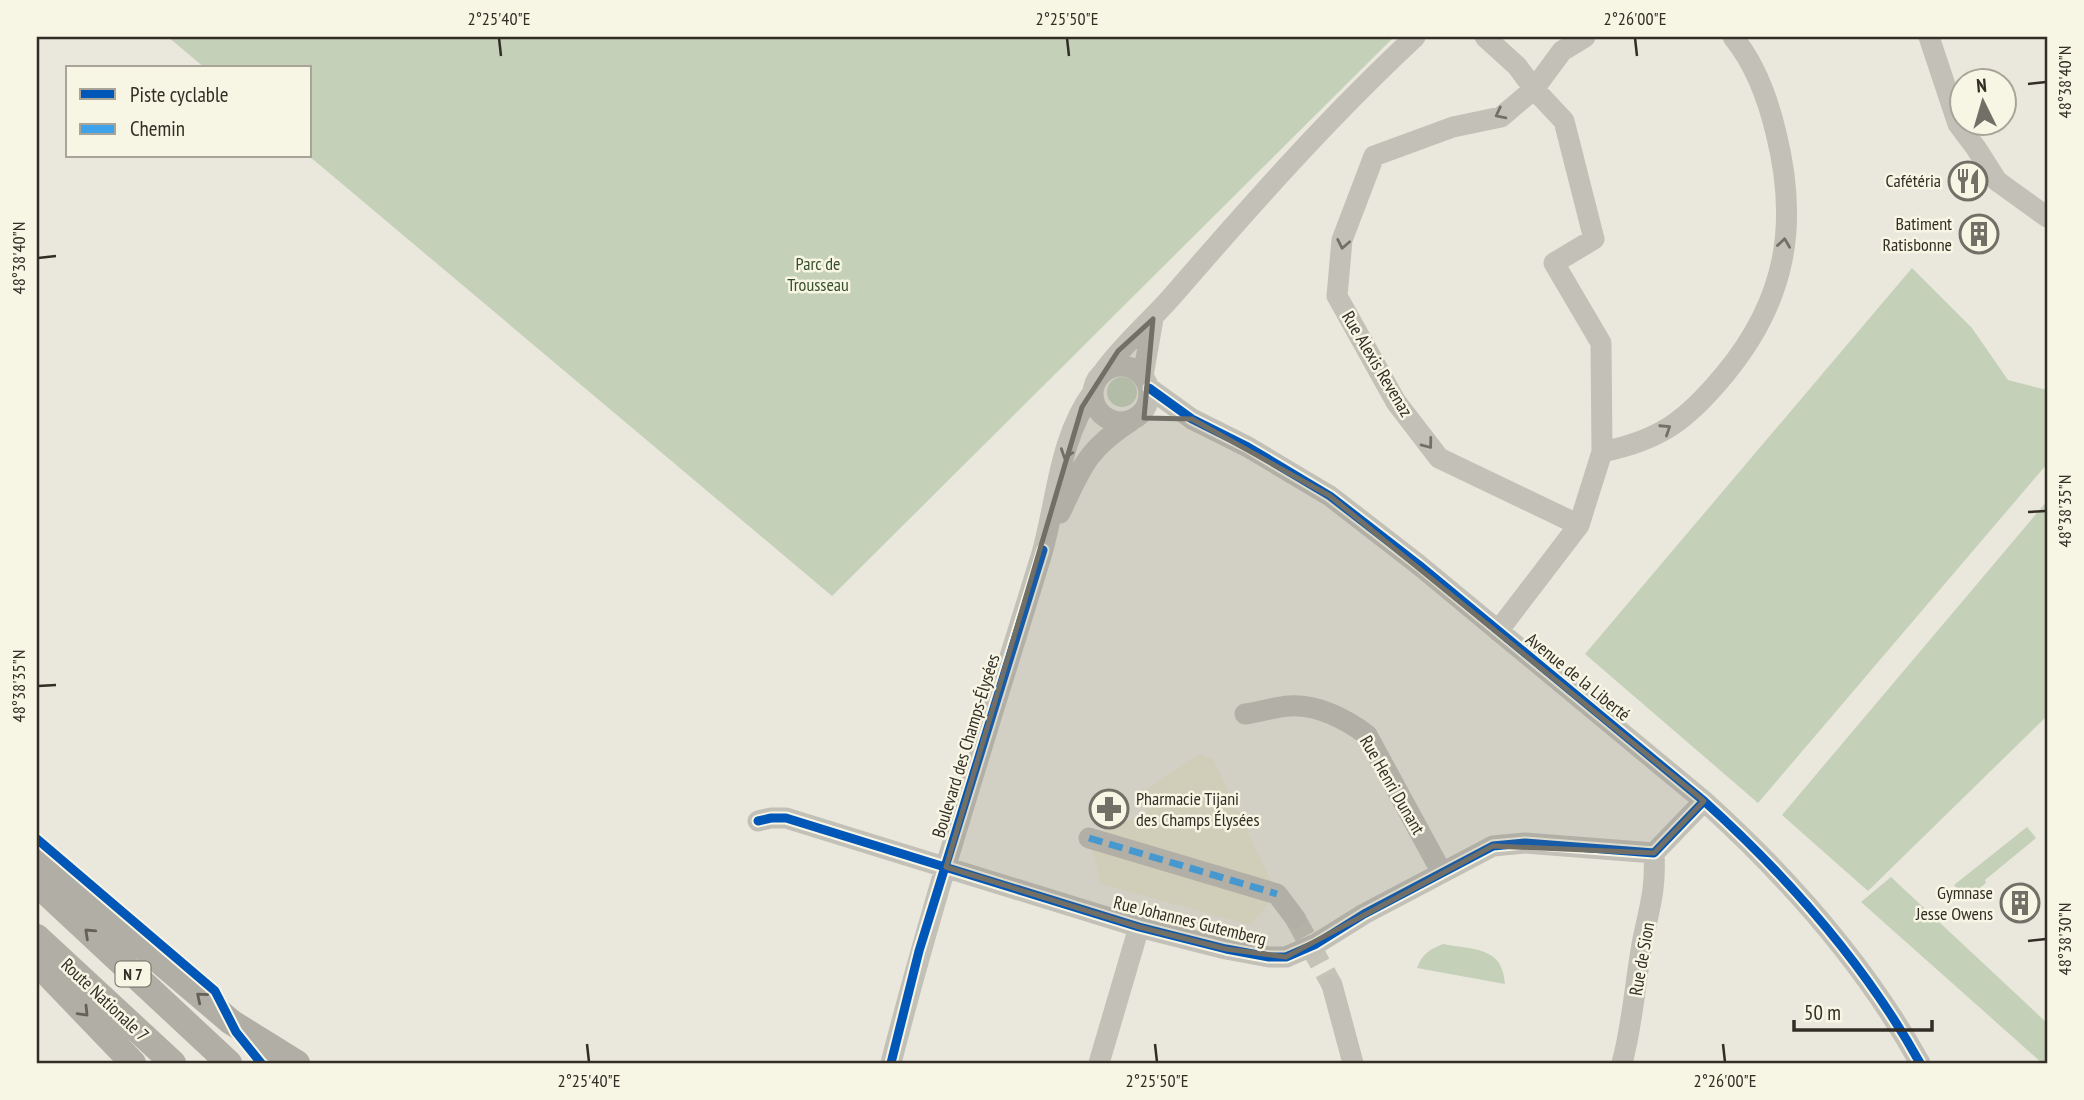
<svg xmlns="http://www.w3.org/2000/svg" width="2084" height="1100" font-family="'PT Sans Narrow',sans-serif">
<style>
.green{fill:#c4d0b8}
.plaza{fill:#e8e5cd}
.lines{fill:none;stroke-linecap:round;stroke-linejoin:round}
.minor-tunnel{stroke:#c5c3b8;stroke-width:21;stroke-dasharray:21 10;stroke-linecap:butt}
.minor{stroke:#c2c0b7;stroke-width:21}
.major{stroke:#b1aea6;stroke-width:26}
.quiet{stroke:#3ea3eb;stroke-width:7;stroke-dasharray:14 7;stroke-linecap:butt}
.cycleway-casing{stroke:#f7f5e4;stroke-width:13}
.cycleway{stroke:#0057b8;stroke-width:9}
.oneway{stroke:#737067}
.oneway2{stroke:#656159}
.marked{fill:#726f66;fill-opacity:0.2;stroke:#726f66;stroke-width:5;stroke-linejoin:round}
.ticks{fill:none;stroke:#322e26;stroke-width:2.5}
.labels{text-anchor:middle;stroke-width:5;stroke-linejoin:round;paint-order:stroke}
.shield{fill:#f7f5e4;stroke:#6d6a5f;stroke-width:2}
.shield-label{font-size:16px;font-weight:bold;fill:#322e26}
.poi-label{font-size:18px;fill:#322e26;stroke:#f7f5e4;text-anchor:end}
.park-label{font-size:18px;fill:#364f2b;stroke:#f7f5e4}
.street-label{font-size:18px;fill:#322e26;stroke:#f7f5e4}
.neatline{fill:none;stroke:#322e26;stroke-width:2.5}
.ticks-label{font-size:18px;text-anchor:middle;fill:#322e26}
</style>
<rect width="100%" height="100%" fill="#eae8dd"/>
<!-- green -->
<path class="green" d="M 168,37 L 1394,37 L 832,596 L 309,156 L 310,68 L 205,68 Z
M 1912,268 L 1972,328 L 2008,380 L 2047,390 L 2047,464 L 1758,803 L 1585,654 Z
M1107 392a15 15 0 1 1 30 0a15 15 0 1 1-30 0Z
M 2047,501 L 2047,716 L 1868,891 L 1782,815 Z
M 2027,827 L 2036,838 L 1985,880 L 1986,883 L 1966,899 L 1954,885 Z
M 1891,877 L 2047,1023 L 2047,1063 L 2042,1063 L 1861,902 Z
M 1443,944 C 1473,950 1503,946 1505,984 L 1417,968 C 1422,954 1430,949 1443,944 Z"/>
<!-- plaza -->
<path class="plaza" d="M 1199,754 L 1213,759 L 1277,894 L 1250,925 L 1101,884 L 1089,838 L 1147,812 L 1138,795 Z"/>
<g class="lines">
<!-- minor-tunnel -->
<path class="minor-tunnel" d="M 1295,918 L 1332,985"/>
<!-- minor -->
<path class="minor" d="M 1485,37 L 1517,66 L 1534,89 L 1564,121 L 1594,239 L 1554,263 L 1601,343 L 1602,452 L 1579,525 L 1498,631
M 1929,37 L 1958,124 L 1976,148 L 1997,181 L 2047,217
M1093 394a28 28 0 1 1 56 0a28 28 0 1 1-56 0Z
M 1104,371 C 1125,342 1152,320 1175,293 C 1252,204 1329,117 1415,37
M 1143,376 L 1153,319
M 1149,388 L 1192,419 L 1248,447 L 1330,496 L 1419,565 L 1704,801 C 1788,877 1865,964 1920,1063
M 1602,452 C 1661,440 1687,420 1725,374 C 1786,300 1799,225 1776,133 C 1768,99 1756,65 1733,37
M 1060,513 C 1082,467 1086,450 1131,421
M 1579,525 L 1439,458 L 1396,402 L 1337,296 L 1342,240 L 1374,156 L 1453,127 L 1501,117 L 1534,89 L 1562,51 L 1585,37
M 1245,714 C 1259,712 1275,707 1289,706 C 1317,704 1346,719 1367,735 L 1442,873
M 758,821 L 771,818 L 786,818 L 1139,927 L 1226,949 L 1269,957 L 1286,957 L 1316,944 L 1364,914 L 1493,846 L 1525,843 L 1654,853 L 1704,801
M 1089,838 L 1277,894 L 1295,918
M 1332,985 L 1353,1063
M 891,1063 C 935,891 990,723 1042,553 C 1057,500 1059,438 1093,392
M 1099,1063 L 1139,927
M 1622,1063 C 1633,1023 1635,981 1643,939 C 1650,906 1656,888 1654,853"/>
<!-- major -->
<path class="major" d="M 37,857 L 231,1022 L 297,1063
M 37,884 L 229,1063
M 37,937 L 173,1063
M 37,963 L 133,1063"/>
<!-- quiet -->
<path class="quiet" d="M 1089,838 L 1277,894"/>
<defs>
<path id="cycleway" d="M 1149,388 L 1192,419 L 1248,447 L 1330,496 L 1419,565 L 1704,801 C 1788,877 1865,964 1920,1063
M 758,821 L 771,818 L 786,818 L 1139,927 L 1226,949 L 1269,957 L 1286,957 L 1316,944 L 1364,914 L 1493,846 L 1525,843 L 1654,853 L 1704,801
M 37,839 L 215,991 L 236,1032 L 261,1063
M 891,1063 L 919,951 L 1043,550"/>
</defs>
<!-- cycleway casing -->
<use href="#cycleway" class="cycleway-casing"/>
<!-- cycleway -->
<use href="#cycleway" class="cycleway"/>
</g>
<!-- one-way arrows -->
<defs><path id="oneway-chevron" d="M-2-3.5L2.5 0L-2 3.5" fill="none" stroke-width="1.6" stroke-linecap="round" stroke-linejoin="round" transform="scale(1.75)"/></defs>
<g class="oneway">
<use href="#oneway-chevron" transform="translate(1500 114) rotate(153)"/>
<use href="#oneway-chevron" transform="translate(1784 243) rotate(-82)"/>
<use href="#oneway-chevron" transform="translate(1343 244) rotate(101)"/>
<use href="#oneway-chevron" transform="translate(1666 429) rotate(-33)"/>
<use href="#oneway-chevron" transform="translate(1428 444) rotate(53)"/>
<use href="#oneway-chevron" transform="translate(1066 454) rotate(109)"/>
</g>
<g class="oneway2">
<use href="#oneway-chevron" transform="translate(89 933) rotate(-137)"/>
<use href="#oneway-chevron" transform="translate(201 997) rotate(-140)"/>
<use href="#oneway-chevron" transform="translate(84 1012) rotate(46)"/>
</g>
<!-- marked area -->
<path class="marked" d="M 1153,319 L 1144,418 L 1192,419 L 1330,496 L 1704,801 L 1654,853 L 1493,846 L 1286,957 L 1226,949 L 1139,927 L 946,867 L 1082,407 L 1118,351 Z"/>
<!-- ticks -->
<path class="ticks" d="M 499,38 L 501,56M 1067,38 L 1069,56M 1635,38 L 1637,56M 2028,84 L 2046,82M 38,258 L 56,256M 2028,512 L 2046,511M 38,686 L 56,685M 2028,941 L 2046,939M 587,1044 L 589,1062M 1155,1044 L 1157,1062M 1723,1044 L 1725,1062"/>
<!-- icons -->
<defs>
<symbol id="restaurant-ring" viewBox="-11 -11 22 22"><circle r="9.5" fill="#f7f5e4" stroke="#726f66" stroke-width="1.5"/><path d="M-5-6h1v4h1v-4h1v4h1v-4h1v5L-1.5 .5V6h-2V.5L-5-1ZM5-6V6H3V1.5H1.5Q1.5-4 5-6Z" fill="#726f66"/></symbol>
<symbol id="building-ring" viewBox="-11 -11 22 22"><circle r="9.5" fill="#f7f5e4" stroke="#726f66" stroke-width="1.5"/><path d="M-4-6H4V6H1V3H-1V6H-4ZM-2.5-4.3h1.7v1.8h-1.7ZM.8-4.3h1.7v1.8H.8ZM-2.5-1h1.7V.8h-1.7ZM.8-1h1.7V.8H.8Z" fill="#726f66"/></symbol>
<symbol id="pharmacy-ring" viewBox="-11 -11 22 22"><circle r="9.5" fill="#f7f5e4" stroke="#726f66" stroke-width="1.5"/><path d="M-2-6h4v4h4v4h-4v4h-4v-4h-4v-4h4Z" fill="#726f66"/></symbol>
</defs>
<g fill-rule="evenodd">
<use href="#restaurant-ring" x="1946" y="159" width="44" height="44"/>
<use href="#building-ring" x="1957" y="212" width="44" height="44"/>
<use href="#pharmacy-ring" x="1087" y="787" width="44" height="44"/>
<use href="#building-ring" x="1998" y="881" width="44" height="44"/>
</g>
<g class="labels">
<!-- shield labels -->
<rect class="shield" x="115.5" y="961.5" width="35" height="25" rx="5"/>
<g class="shield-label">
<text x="133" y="980">N 7</text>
</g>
<!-- poi labels -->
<g class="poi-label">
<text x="1941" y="187">Cafétéria</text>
<text x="1952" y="230">Batiment<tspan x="1952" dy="21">Ratisbonne</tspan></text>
<text x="1136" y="805" text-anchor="start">Pharmacie Tijani<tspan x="1136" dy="21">des Champs Élysées</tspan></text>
<text x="1993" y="899">Gymnase<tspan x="1993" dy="21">Jesse Owens</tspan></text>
</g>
<!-- park labels -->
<g class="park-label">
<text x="818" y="270">Parc de<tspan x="818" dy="21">Trousseau</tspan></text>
</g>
<!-- street labels -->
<g class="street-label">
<text transform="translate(1377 364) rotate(59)" y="6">Rue Alexis Revenaz</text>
<text transform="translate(1578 677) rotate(39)" y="6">Avenue de la Liberté</text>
<text transform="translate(966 746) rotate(-73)" y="6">Boulevard des Champs-Élysées</text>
<text transform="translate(1392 785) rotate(60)" y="6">Rue Henri Dunant</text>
<text transform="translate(1190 921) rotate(14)" y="6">Rue Johannes Gutemberg</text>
<text transform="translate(1642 959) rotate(-80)" y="6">Rue de Sion</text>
<text transform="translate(105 1000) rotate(43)" y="6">Route Nationale 7</text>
</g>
</g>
<!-- border -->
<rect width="2084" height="1100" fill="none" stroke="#f7f5e4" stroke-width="77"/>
<!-- legend -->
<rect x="66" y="66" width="245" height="91" fill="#f7f5e4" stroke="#a8a598" stroke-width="2"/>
<rect x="80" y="89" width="35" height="10" fill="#0057b8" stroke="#a8a598" stroke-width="2"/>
<text x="130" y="102" font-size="21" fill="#322e26">Piste cyclable</text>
<rect x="80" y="124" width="35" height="10" fill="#3ea3eb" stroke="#a8a598" stroke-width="2"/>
<text x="130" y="136" font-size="21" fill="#322e26">Chemin</text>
<!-- north arrow -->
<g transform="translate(1983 102) rotate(355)"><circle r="33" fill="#f7f5e4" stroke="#a8a598" stroke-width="2"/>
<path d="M0-5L12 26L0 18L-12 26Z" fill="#726f66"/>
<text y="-10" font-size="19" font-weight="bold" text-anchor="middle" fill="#322e26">N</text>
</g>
<!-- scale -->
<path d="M1794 1020v10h138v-10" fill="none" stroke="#322e26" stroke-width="3.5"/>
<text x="1804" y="1020" font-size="21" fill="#322e26" stroke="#f7f5e4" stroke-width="5" paint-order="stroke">50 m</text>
<rect x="38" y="38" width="2008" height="1024" class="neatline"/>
<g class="ticks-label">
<text x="499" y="25">2°25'40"E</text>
<text x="1067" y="25">2°25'50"E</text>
<text x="1635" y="25">2°26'00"E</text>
<text transform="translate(2065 82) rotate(-90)" y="6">48°38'40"N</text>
<text transform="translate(19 258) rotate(-90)" y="6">48°38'40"N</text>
<text transform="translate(2065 511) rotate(-90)" y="6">48°38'35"N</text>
<text transform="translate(19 686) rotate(-90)" y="6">48°38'35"N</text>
<text transform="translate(2065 939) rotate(-90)" y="6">48°38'30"N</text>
<text x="589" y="1087">2°25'40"E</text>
<text x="1157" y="1087">2°25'50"E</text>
<text x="1725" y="1087">2°26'00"E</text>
</g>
</svg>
